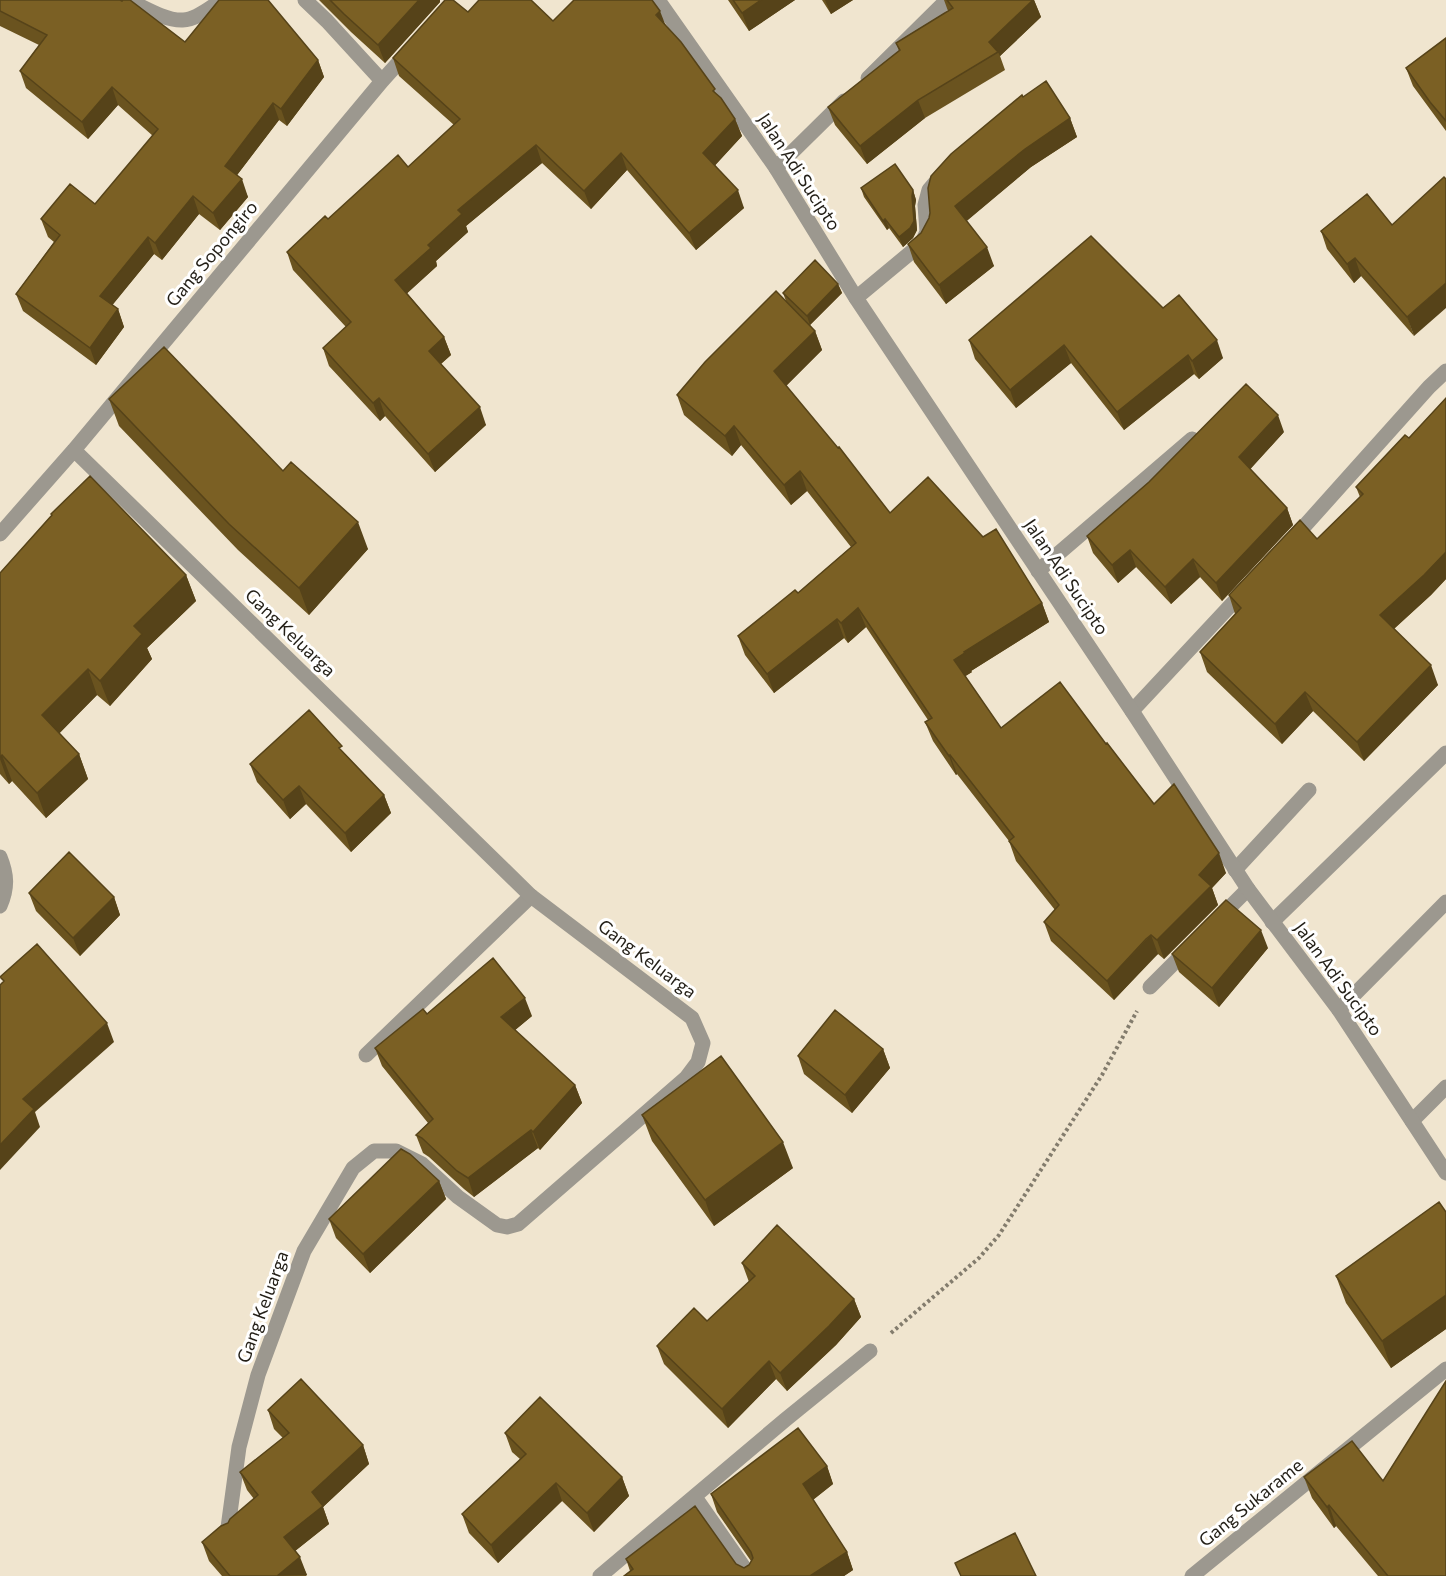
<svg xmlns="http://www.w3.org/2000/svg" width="1446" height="1576" font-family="Commissioner,sans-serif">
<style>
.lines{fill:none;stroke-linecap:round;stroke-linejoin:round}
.path{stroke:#837c6d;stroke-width:4;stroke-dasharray:3 3;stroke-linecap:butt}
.service{stroke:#9c988f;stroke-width:15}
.minor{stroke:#9c988f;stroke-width:15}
.tertiary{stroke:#9c988f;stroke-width:15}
.wall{fill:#6a531f}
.shaded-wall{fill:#564319}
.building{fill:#7b6024;stroke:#564319;stroke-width:1.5}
.labels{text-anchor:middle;stroke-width:6;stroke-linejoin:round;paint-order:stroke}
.street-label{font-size:18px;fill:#221e16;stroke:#fff}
</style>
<rect width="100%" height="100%" fill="#f0e5cf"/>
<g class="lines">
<!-- path -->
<path class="path" d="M 891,1333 L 979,1258 L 999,1235 L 1102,1075 L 1137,1011"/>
<!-- service -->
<path class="service" d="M 868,78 L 947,0
M 776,168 L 844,101
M 856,298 L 921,244 L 927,232 L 925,205 L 929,190 L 941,176
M 1038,571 L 1192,439
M 1235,870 L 1309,790
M 1218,919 L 1248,889
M 1272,922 L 1446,753
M 1150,987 L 1188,949
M 1339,1010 L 1446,902
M 366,1055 L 531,896
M 1412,1121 L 1446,1087"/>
<!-- minor -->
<path class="minor" d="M 128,0 C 143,7 166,21 183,20 C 196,20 211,7 222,0
M 305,0 L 327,21 L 382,81
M 74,450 L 531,896 L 692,1018 L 703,1043 L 698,1062 L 686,1078 L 518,1224 L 507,1227 L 497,1225 L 458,1197 L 422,1164 L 396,1151 L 374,1151 L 353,1168 L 304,1251 L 258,1375 L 239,1447 L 227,1535
M 0,534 L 74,450 L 382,81 L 409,51
M 1292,540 L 1429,387 L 1446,371
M 1132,711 L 1244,591
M 0,857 C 7,874 8,888 0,906
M 695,1497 L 750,1576
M 600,1576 L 785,1420 L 870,1351
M 1192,1576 L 1446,1369"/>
<!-- tertiary -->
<path class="tertiary" d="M 658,0 L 776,168 L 856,298 L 1132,711 L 1248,889 L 1339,1010 L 1446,1173"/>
</g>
<!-- wall -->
<path class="wall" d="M 0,0 L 185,42 L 318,60 L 324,77 L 287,126 L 279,120 L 237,175 L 248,197 L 220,230 L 199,214 L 162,260 L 154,254 L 112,305 L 118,309 L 124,327 L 96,365 L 23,311 L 16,294 L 54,242 L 48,237 L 41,219 L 95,204 L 153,136 L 118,105 L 88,139 L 26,88 L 20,71 L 39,45 L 0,26 Z
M 319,0 L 440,0 L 440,2 L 385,63 L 351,32 Z
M 728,0 L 795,0 L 749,31 Z
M 822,0 L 853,0 L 831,14 Z
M 944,0 L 1034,0 L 1041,17 L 1000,56 L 1005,70 L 925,118 L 867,164 L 835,125 L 828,107 L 899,51 L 896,43 L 948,11 Z
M 468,12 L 553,21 L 665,25 L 735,119 L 742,136 L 715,165 L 744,208 L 696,250 L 627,170 L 591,209 L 542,163 L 466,226 L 468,232 L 436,261 L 437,266 L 407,293 L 444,337 L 451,355 L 441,364 L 486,425 L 435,472 L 385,416 L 380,421 L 329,366 L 323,348 L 346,327 L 293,270 L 287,252 L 328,219 L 408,167 L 454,125 L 399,76 L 393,58 Z
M 1446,38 L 1446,131 L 1413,86 L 1406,68 Z
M 1023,97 L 1070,118 L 1077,137 L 1031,167 L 966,221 L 994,266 L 946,304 L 914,262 L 908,244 L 921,233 Z
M 861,188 L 913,190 L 916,200 L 915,206 L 917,230 L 913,238 L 903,247 L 889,228 L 887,230 L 864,197 Z
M 1367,194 L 1414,336 L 1361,276 L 1354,283 L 1327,249 L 1321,231 Z
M 838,284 L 842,293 L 810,325 L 815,331 L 822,350 L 786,386 L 890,513 L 1042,603 L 1049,622 L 971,671 L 972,672 L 965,676 L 1001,728 L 1106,744 L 1154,804 L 1226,873 L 1212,888 L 1218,905 L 1164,959 L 1158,954 L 1153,958 L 1114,1000 L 1051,941 L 1044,922 L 1055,910 L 1016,861 L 1009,841 L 957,774 L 956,775 L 933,741 L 925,722 L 928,720 L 866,627 L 848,643 L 844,638 L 774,693 L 745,655 L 738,636 L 798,593 L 851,547 L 807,491 L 791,505 L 741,445 L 732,456 L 684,415 L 677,395 L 786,301 L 783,293 Z
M 1163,308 L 1223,358 L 1199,379 L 1194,374 L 1124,430 L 1071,363 L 1016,408 L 975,359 L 969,340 Z
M 1446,398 L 1446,579 L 1431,595 L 1394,629 L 1438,685 L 1364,761 L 1313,711 L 1282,744 L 1207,672 L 1200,652 L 1235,614 L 1229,595 L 1317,539 L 1360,497 L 1356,487 L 1409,438 Z
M 109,399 L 283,471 L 368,549 L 309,615 L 238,550 L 119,426 Z
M 1284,432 L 1250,469 L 1287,508 L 1293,525 L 1222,601 L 1200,577 L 1171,604 L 1136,567 L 1118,583 L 1093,553 L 1087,536 Z
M 51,514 L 186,575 L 196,601 L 147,648 L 152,659 L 110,706 L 97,695 L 59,733 L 79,754 L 88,779 L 46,818 L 12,781 L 9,784 L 0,774 L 0,573 L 51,516 Z
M 345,754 L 384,795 L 391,813 L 351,852 L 306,804 L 290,819 L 257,782 L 250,764 Z
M 29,893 L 114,897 L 120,915 L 80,956 L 36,911 Z
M 1268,948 L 1219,1007 L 1179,972 L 1172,954 Z
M 427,1014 L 532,1016 L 515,1030 L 575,1085 L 582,1103 L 540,1150 L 538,1148 L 474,1197 L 464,1189 L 429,1157 L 423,1153 L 416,1135 L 428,1123 L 382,1066 L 375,1048 Z
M 883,1049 L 890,1068 L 852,1113 L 804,1074 L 798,1056 Z
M 642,1115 L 793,1168 L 714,1226 L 652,1141 Z
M 439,1181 L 446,1199 L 370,1273 L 336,1238 L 329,1219 Z
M 1446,1212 L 1446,1329 L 1391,1368 L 1346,1303 L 1336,1276 Z
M 742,1263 L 854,1299 L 861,1317 L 836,1345 L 787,1391 L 776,1379 L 728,1428 L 664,1364 L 657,1346 L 707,1321 L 749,1282 Z
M 268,1410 L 363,1445 L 369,1464 L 323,1507 L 329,1524 L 295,1551 L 307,1575 L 306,1576 L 222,1576 L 209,1561 L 202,1542 L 228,1523 L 254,1499 L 247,1490 L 240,1472 L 283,1438 L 274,1429 Z
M 505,1433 L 622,1477 L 629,1496 L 594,1532 L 562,1501 L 498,1563 L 469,1533 L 462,1514 L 520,1459 L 512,1452 Z
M 827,1466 L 833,1484 L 813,1500 L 847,1552 L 853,1570 L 844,1576 L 624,1576 L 630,1571 L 626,1559 L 736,1564 L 744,1568 L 749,1565 L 751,1561 L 717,1512 L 711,1494 Z
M 1304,1477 L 1446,1576 L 1378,1576 L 1336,1526 L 1334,1528 L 1312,1498 Z"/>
<!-- shaded-wall -->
<path class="shaded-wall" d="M 419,0 L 440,0 L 440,2 L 385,63 L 378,45 Z
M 761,0 L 795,0 L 749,31 L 742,13 Z
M 825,0 L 853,0 L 831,14 Z
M 1033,0 L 1034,0 L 1041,17 L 1000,56 L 998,52 L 989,42 Z
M 660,11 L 667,29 L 656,15 Z
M 318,60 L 324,77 L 287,126 L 281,109 Z
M 112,87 L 118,105 L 88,139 L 82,122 Z
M 918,100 L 925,118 L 867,164 L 860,146 Z
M 273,103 L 279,120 L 231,183 L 225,166 Z
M 1070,118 L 1077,137 L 1031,167 L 962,225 L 955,206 L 1025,149 Z
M 735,119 L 742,136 L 710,171 L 703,153 Z
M 536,145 L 542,163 L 466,226 L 468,232 L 436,261 L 437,266 L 402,298 L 395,280 L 428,245 L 458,210 Z
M 621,153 L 627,170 L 591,209 L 584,191 Z
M 242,179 L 248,197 L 220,230 L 213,213 Z
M 738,190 L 744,208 L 696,250 L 689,233 Z
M 913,190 L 916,200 L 915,206 L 917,230 L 913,238 L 903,247 L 899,237 Z
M 193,196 L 199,214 L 162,260 L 155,243 Z
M 885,219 L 889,228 L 887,230 L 883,221 Z
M 148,237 L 154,254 L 106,313 L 100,296 Z
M 987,247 L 994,266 L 946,304 L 939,285 Z
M 1355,258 L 1361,276 L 1354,283 L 1347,264 Z
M 1446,283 L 1446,308 L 1414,336 L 1407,317 Z
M 838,284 L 842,293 L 810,325 L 807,316 Z
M 118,309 L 124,327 L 96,365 L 90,348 Z
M 815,331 L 822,350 L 781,391 L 774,371 Z
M 444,337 L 451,355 L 436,368 L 429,351 Z
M 1217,340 L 1223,358 L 1199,379 L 1192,361 Z
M 1064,345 L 1071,363 L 1016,408 L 1010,390 Z
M 1188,355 L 1194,374 L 1124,430 L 1117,412 Z
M 379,398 L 385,416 L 380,421 L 373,403 Z
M 480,407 L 486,425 L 435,472 L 428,454 Z
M 1278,415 L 1284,432 L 1245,475 L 1239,457 Z
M 734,426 L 741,445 L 732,456 L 725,436 Z
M 800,471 L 807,491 L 791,505 L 784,485 Z
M 1287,508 L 1293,525 L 1222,601 L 1216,583 Z
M 358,522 L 368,549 L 309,615 L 299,588 Z
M 1130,550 L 1136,567 L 1118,583 L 1112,565 Z
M 1446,552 L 1446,579 L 1431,595 L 1387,635 L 1380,615 Z
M 1193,559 L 1200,577 L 1171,604 L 1165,587 Z
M 186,575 L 196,601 L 147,648 L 152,659 L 110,706 L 100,681 L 134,626 Z
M 1042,603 L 1049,622 L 971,671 L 972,672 L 961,679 L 954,660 L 964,652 Z
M 858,608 L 866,627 L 848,643 L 841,623 Z
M 837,619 L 844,638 L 774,693 L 767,674 Z
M 1431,665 L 1438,685 L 1364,761 L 1357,742 Z
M 88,669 L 97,695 L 52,741 L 42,715 Z
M 1305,692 L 1313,711 L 1282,744 L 1275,724 Z
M 79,754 L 88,779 L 46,818 L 37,793 Z
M 2,755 L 12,781 L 9,784 L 0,759 Z
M 950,755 L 957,774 L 956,775 L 949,756 Z
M 299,786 L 306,804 L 290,819 L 283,800 Z
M 384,795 L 391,813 L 351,852 L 345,833 Z
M 1219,853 L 1226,873 L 1212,888 L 1218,905 L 1164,959 L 1157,940 L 1199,875 Z
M 114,897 L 120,915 L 80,956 L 73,938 Z
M 1261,930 L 1268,948 L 1219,1007 L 1212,988 Z
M 1151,935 L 1158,954 L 1114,1000 L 1107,981 Z
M 525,998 L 532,1016 L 508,1036 L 501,1017 Z
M 107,1023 L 114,1042 L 35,1112 L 40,1127 L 0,1170 L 0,1145 L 23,1099 Z
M 883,1049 L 890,1068 L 852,1113 L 845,1095 Z
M 575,1085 L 582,1103 L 540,1150 L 533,1132 Z
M 531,1130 L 538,1148 L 474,1197 L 468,1178 Z
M 783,1142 L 793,1168 L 714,1226 L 705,1200 Z
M 439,1181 L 446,1199 L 370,1273 L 363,1254 Z
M 1446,1295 L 1446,1329 L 1391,1368 L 1382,1341 Z
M 854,1299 L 861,1317 L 836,1345 L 787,1391 L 780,1373 Z
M 769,1361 L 776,1379 L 728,1428 L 722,1409 Z
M 363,1445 L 369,1464 L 323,1507 L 329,1524 L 290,1555 L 284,1537 L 312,1492 Z
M 827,1466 L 833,1484 L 810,1502 L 803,1484 Z
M 622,1477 L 629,1496 L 594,1532 L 587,1513 Z
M 556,1483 L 562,1501 L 498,1563 L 491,1545 Z
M 1329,1505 L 1336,1526 L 1334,1528 L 1327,1507 Z
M 847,1552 L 853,1570 L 844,1576 L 810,1576 Z
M 300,1557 L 307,1575 L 277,1576 Z"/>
<!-- building -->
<path class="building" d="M 0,0 L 120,0 L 122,1 L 123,0 L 130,0 L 185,42 L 219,0 L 268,0 L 318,60 L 281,109 L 273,103 L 225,166 L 242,179 L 213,213 L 193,196 L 155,243 L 148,237 L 100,296 L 118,309 L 90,348 L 16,294 L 60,235 L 41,219 L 70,184 L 95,204 L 158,129 L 112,87 L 82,122 L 20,71 L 47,35 L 0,11 Z
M 330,0 L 419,0 L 378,45 L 344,14 Z
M 445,0 L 453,0 L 468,12 L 479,0 L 531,0 L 553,21 L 574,0 L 652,0 L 660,11 L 656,15 L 681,42 L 715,89 L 713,91 L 721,98 L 735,119 L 703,153 L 738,190 L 689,233 L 621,153 L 584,191 L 536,145 L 458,210 L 462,214 L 428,245 L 431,248 L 395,280 L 444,337 L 429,351 L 480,407 L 428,454 L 379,398 L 373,403 L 323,348 L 351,322 L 287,252 L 325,216 L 328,219 L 398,155 L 408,167 L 460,119 L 393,58 Z
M 733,0 L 761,0 L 742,13 Z
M 947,0 L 1033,0 L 989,42 L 998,52 L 918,100 L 860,146 L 828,107 L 900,50 L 896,43 L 953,8 Z
M 1446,38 L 1446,121 L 1430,102 L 1406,68 Z
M 1046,81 L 1070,118 L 1025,149 L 955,206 L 987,247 L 939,285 L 908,244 L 921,233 L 929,218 L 930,213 L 928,188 L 931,176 L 951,154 L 1022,95 L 1023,97 Z
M 895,164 L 913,190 L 912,196 L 914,221 L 910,228 L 899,237 L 885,219 L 883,221 L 861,188 Z
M 1444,177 L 1446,179 L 1446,283 L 1407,317 L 1355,258 L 1347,264 L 1321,231 L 1367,194 L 1392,225 Z
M 1091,236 L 1163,308 L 1179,295 L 1217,340 L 1192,361 L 1188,355 L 1117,412 L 1064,345 L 1010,390 L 969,340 Z
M 815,260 L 838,284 L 807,316 L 783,293 Z
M 776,291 L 815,331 L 774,371 L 838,448 L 839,447 L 890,513 L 928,477 L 983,537 L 996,529 L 1042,603 L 964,652 L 965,653 L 954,660 L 1001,728 L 1060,682 L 1106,744 L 1107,743 L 1154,804 L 1174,784 L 1219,853 L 1199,875 L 1211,886 L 1157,940 L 1151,935 L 1146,939 L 1107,981 L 1044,922 L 1059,905 L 1009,841 L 1014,837 L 950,755 L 949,756 L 925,722 L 932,718 L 858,608 L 841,623 L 837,619 L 767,674 L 738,636 L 795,590 L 798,593 L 856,543 L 800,471 L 784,485 L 734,426 L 725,436 L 677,395 L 705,362 Z
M 164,347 L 283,471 L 291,462 L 358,522 L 299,588 L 229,524 L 109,399 Z
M 1246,384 L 1278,415 L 1239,457 L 1287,508 L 1216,583 L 1193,559 L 1165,587 L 1130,550 L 1112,565 L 1087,536 L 1149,482 Z
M 1446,398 L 1446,552 L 1424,575 L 1380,615 L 1431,665 L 1357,742 L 1305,692 L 1275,724 L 1200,652 L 1241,608 L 1229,595 L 1300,520 L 1317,539 L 1363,494 L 1356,487 L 1405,435 L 1409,438 Z
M 90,476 L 186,575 L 134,626 L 142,634 L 100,681 L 88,669 L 42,715 L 79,754 L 37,793 L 2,755 L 0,758 L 0,573 L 52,515 L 51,514 Z
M 309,710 L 342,746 L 339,748 L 384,795 L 345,833 L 299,786 L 283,800 L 250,764 Z
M 69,852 L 114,897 L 73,938 L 29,893 Z
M 1226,900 L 1261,930 L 1212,988 L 1172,954 Z
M 37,944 L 107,1023 L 23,1099 L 34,1109 L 0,1145 L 0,985 L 4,981 L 0,977 Z
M 493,958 L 525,998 L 501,1017 L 575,1085 L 533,1132 L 531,1130 L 468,1178 L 457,1171 L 422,1138 L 416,1135 L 433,1119 L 375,1048 L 423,1009 L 427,1014 Z
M 835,1010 L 883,1049 L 845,1095 L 798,1056 Z
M 721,1056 L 783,1142 L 705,1200 L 642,1115 Z
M 401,1149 L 410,1154 L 439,1181 L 363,1254 L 329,1219 Z
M 1439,1202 L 1446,1212 L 1446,1295 L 1382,1341 L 1336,1276 Z
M 777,1225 L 854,1299 L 829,1326 L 780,1373 L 769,1361 L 722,1409 L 657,1346 L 694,1308 L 707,1321 L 755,1276 L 742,1263 Z
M 301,1379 L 363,1445 L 312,1492 L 323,1506 L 284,1537 L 300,1557 L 277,1576 L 230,1576 L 202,1542 L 221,1526 L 228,1523 L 230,1519 L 258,1495 L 240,1472 L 289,1433 L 268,1410 Z
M 1446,1381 L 1446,1576 L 1388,1576 L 1329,1505 L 1327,1507 L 1304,1477 L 1352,1441 L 1383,1481 Z
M 540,1397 L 622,1477 L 587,1513 L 556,1483 L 491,1545 L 462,1514 L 526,1454 L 505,1433 Z
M 798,1428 L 827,1466 L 803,1484 L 847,1552 L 810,1576 L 624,1576 L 633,1569 L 626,1559 L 695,1506 L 736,1564 L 744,1568 L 749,1565 L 753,1558 L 751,1552 L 711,1494 Z
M 1015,1533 L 1036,1576 L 961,1576 L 955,1563 Z"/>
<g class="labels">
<!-- street labels -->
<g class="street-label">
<text transform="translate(799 172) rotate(57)" y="6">Jalan Adi Sucipto</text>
<text transform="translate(212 254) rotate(-50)" y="6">Gang Sopongiro</text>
<text transform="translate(1066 577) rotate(56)" y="6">Jalan Adi Sucipto</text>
<text transform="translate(290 633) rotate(44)" y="6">Gang Keluarga</text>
<text transform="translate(647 959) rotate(37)" y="6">Gang Keluarga</text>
<text transform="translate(1338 979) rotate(54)" y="6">Jalan Adi Sucipto</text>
<text transform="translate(263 1307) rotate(-70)" y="6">Gang Keluarga</text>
<text transform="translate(1251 1503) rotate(-39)" y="6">Gang Sukarame</text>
</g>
</g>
</svg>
